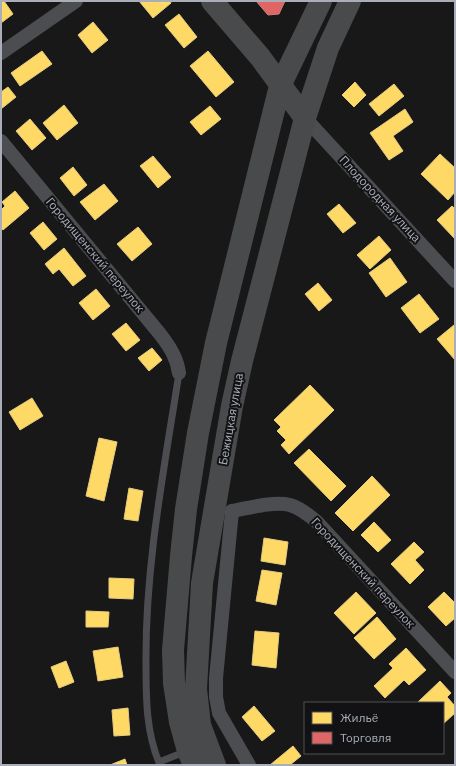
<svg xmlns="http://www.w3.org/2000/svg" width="456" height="766" font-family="'IBM Plex Sans',sans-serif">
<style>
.homes{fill:#ffd966;stroke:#e5cc7f}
.shops{fill:#e06666;stroke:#d07c7f}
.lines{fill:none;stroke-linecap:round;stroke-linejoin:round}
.service{stroke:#4c4d50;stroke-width:7}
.minor{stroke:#4c4d50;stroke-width:14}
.primary{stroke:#494a4c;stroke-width:22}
.labels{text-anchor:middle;stroke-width:4;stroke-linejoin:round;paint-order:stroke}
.street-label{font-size:12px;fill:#a9aeb8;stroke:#121214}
</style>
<rect width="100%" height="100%" fill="#181818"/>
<!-- homes -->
<path class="homes" d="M 1,1 L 4,1 L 13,14 L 1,23 Z
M 139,1 L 170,1 L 171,3 L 153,18 Z
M 179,14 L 197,37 L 184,48 L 165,25 Z
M 93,22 L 108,40 L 92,53 L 78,35 Z
M 42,51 L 52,64 L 20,86 L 11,73 Z
M 208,51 L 234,82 L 216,97 L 190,66 Z
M 355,82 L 366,95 L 354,107 L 342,95 Z
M 394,84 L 404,96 L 379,116 L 369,104 Z
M 8,87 L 16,97 L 1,109 L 1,92 Z
M 64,105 L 78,123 L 57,140 L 43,123 Z
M 210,106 L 221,119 L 201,135 L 190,122 Z
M 405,109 L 413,122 L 393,136 L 403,151 L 389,160 L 370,133 Z
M 30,119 L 46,138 L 32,150 L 16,131 Z
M 440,154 L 455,168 L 455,192 L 448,200 L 421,174 Z
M 153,156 L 171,177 L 158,188 L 140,166 Z
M 73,167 L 87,185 L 74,196 L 60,178 Z
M 104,184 L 118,201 L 95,220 L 80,202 Z
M 15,191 L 29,208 L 3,230 L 1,228 L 1,210 L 5,206 L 2,202 Z
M 339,204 L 356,223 L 343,233 L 327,214 Z
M 452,206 L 455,209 L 455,239 L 437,220 Z
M 43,222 L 57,239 L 44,250 L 30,233 Z
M 138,227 L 152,244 L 132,261 L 117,244 Z
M 379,236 L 391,250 L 370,269 L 357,255 Z
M 64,248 L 86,276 L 73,286 L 59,269 L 53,274 L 45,264 Z
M 390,258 L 407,282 L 386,297 L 369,273 Z
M 318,283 L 332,300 L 319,311 L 305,294 Z
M 96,289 L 110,306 L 93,320 L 79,303 Z
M 419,294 L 439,319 L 420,333 L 401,308 Z
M 126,323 L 140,340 L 126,351 L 112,334 Z
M 454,325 L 455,327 L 455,360 L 437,339 Z
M 152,348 L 162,360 L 149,371 L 138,358 Z
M 310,385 L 334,410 L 289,454 L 281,445 L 286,440 L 277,431 L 281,427 L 274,420 Z
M 32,398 L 43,416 L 20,430 L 9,412 Z
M 99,438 L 117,442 L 104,501 L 86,496 Z
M 309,449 L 346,486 L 331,501 L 294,463 Z
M 372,476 L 390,495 L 353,531 L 335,513 Z
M 129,488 L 143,491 L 138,521 L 124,519 Z
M 374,522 L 391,540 L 378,552 L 361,535 Z
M 264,538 L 288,542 L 285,565 L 261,561 Z
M 414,542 L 424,552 L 415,560 L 424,570 L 410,584 L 391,564 Z
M 262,570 L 282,573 L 276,605 L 256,601 Z
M 109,578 L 134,579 L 133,599 L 109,598 Z
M 356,592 L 376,613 L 354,634 L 334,613 Z
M 444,592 L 455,603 L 455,618 L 446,626 L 428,607 Z
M 86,611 L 109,612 L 108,627 L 86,627 Z
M 377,617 L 396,639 L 374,659 L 354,638 Z
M 255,631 L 279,633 L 276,668 L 252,665 Z
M 118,647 L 123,677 L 98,681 L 93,651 Z
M 406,648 L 426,670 L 409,685 L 404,680 L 385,698 L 374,686 L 393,668 L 389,664 Z
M 66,661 L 74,682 L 59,688 L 51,667 Z
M 440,681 L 451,693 L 447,697 L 455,706 L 455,713 L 443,724 L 443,703 L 418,702 Z
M 254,706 L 275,731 L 262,741 L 242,717 Z
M 128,708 L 130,735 L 114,736 L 112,710 Z
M 293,746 L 301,756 L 290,765 L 270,765 Z
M 125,759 L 127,765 L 110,765 Z"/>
<!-- shops -->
<path class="shops" d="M 256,1 L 285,1 L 279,14 L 268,15 Z"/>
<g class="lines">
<!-- service -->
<path class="service" d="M 159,762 L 187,751
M 160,765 C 146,733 146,698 146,664 C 145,566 164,470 179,373"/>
<!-- minor -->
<path class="minor" d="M 1,53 L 76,1
M 305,118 L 455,281
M 1,141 L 160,334 C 170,347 177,358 179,373
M 249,765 L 219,713 L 216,697 L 216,678 L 232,511 C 249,508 273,501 290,505 C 300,508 309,515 317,522 L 455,672"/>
<!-- primary -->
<path class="primary" d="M 212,1 L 260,57 L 305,118
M 194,765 L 188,751 L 180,722 L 174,683 L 173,650 L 181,556 L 186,509 L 198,433 L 216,343 L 280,86 L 321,1
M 215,765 L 200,725 L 196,689 L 202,583 L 232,406 L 242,361 L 305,118 L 328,48 L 350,1"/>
</g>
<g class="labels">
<!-- street labels -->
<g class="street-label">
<text transform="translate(380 199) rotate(47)" y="4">Плодородная улица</text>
<text transform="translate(95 255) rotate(50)" y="4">Городищенский переулок</text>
<text transform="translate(231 419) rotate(-80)" y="4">Бежицкая улица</text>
<text transform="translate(363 573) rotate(47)" y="4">Городищенский переулок</text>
</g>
</g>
<!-- border -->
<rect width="456" height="766" fill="none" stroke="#a9aeb8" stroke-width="4"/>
<!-- legend -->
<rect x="304" y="702" width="140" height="52" fill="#121214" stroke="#4e5056"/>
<rect x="312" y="712" width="20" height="12" fill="#ffd966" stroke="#4e5056"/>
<text x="340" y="722" font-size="12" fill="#a9aeb8">Жильё</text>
<rect x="312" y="732" width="20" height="12" fill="#e06666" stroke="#4e5056"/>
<text x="340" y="742" font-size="12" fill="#a9aeb8">Торговля</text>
</svg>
